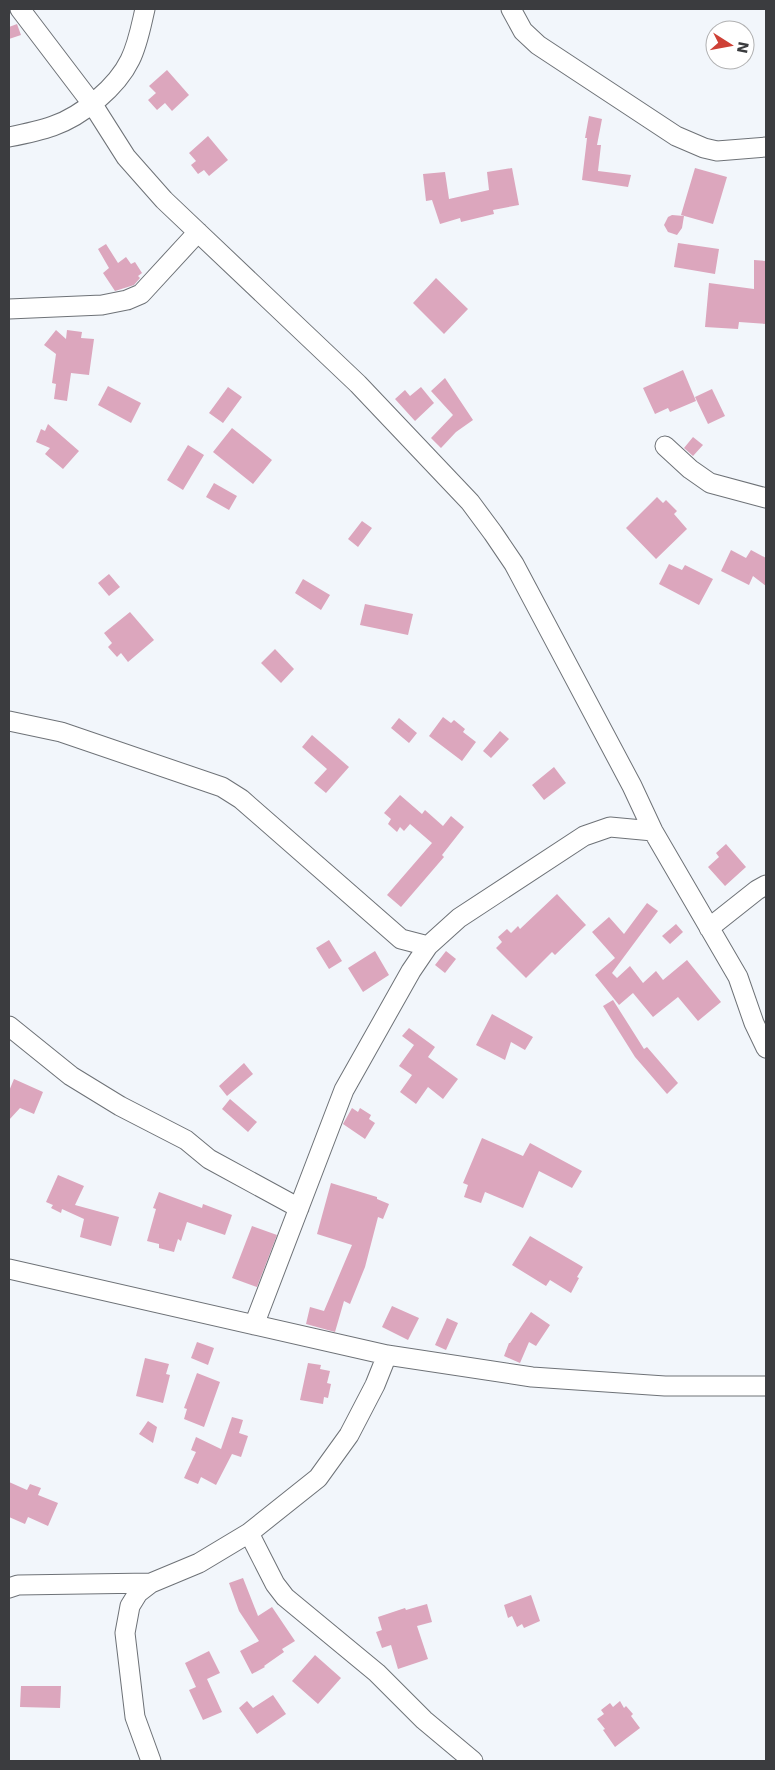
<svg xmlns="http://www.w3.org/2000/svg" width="775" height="1770" font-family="'DejaVu Sans',sans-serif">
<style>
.building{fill:#dca6bd}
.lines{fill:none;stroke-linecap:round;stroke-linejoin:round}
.minor-casing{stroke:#6e7277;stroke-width:21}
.minor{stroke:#fff;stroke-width:19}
</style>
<rect width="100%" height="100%" fill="#f2f6fb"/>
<!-- building -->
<path class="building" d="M 17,24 L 21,35 L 9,39 L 9,27 Z
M 167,70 L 189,95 L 172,111 L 165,103 L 157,110 L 148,100 L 156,93 L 149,86 Z
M 589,116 L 602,119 L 597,145 L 601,145 L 598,171 L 631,175 L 628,187 L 582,180 L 587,138 L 585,138 Z
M 208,136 L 228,160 L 209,176 L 204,170 L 198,174 L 191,165 L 196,161 L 189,153 Z
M 512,168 L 519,205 L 493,210 L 494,214 L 461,222 L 460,218 L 440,224 L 432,200 L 426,201 L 423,174 L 445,172 L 449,199 L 489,190 L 487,172 Z
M 695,168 L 727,177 L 713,224 L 681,215 Z
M 672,215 L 684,216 L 682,228 L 677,235 L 668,232 L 664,225 L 668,217 Z
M 678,243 L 719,249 L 715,274 L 674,267 Z
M 106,244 L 118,263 L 126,257 L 131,264 L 135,262 L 142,273 L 138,276 L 140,278 L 134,285 L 115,291 L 103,273 L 109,268 L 98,249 Z
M 754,260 L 766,261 L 766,324 L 739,322 L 738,329 L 705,327 L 709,283 L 754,289 Z
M 436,278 L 468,309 L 444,334 L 413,303 Z
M 56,330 L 66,339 L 67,330 L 82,332 L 81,338 L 94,339 L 89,375 L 71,373 L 67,401 L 54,399 L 56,384 L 52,383 L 56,354 L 44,345 Z
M 683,370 L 696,401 L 670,412 L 668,408 L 655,414 L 643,388 Z
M 445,378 L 473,420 L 456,432 L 441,448 L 431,438 L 453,415 L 431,391 Z
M 108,386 L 141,403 L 131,423 L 98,405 Z
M 228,387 L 242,397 L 223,423 L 209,413 Z
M 421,387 L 434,403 L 415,421 L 395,399 L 405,390 L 410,396 Z
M 712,389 L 725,416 L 708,424 L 695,397 Z
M 48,424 L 79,451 L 63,469 L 45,454 L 50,448 L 36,442 L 41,429 L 45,431 Z
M 232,428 L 272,460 L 253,484 L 213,452 Z
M 693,437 L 703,445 L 693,456 L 684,448 Z
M 188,445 L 204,455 L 183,490 L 167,480 Z
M 214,483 L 237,496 L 229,510 L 206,497 Z
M 657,497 L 663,503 L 666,500 L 677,511 L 674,514 L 687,529 L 656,559 L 626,528 Z
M 362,521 L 372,528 L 358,547 L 348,539 Z
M 731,550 L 746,558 L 751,550 L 766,558 L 766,586 L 753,576 L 749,585 L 721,571 Z
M 669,564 L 682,570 L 685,565 L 713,579 L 699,605 L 659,584 Z
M 109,574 L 120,587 L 109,596 L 98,583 Z
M 303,579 L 330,595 L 321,610 L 295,593 Z
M 365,604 L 413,614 L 408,635 L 360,625 Z
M 130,612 L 154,640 L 128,662 L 121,653 L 117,657 L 108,647 L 112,643 L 104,633 Z
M 275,649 L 294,669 L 281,683 L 261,663 Z
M 443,717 L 451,723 L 454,720 L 465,729 L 463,732 L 476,742 L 462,761 L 429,736 Z
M 399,718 L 417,733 L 409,743 L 391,728 Z
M 500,731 L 509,739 L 491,758 L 483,751 Z
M 312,735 L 349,767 L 326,793 L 314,783 L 327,769 L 302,747 Z
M 554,767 L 566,783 L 544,800 L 532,785 Z
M 400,795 L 422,814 L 425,810 L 443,826 L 451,816 L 464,827 L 442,855 L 444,857 L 401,907 L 387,895 L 432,843 L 410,824 L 404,831 L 400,827 L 397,832 L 388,824 L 391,819 L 384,813 Z
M 726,844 L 746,867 L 725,886 L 708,867 L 719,857 L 716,853 Z
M 557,894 L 586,925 L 555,955 L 552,952 L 526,978 L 496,948 L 502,942 L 498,937 L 507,929 L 511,933 L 518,926 L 520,929 Z
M 647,903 L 658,911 L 612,973 L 617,978 L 630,966 L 643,983 L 656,971 L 663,980 L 687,960 L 721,1002 L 698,1021 L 678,997 L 653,1017 L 633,993 L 619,1005 L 595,975 L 615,958 L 592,932 L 609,917 L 624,934 Z
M 676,924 L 683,932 L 670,944 L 662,936 Z
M 329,940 L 342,961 L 329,969 L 316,948 Z
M 375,951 L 389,975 L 363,992 L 348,968 Z
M 446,951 L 456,959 L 445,973 L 435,965 Z
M 613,1000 L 644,1049 L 647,1047 L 678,1083 L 667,1094 L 635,1057 L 603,1006 Z
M 492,1014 L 533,1037 L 525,1050 L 511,1042 L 505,1060 L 476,1045 Z
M 409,1028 L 435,1047 L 428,1057 L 458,1079 L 443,1099 L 428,1087 L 416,1104 L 400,1092 L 412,1075 L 399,1066 L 414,1045 L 402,1036 Z
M 244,1063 L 253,1074 L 227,1096 L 219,1086 Z
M 14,1079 L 43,1092 L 34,1114 L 20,1108 L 9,1120 L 9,1091 Z
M 230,1099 L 257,1122 L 248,1132 L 222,1109 Z
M 352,1108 L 358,1112 L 360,1108 L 371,1115 L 369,1119 L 375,1123 L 365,1139 L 343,1124 Z
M 482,1138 L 523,1156 L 530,1143 L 582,1171 L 572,1188 L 539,1171 L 523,1208 L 485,1192 L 481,1203 L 464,1197 L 468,1185 L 463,1183 Z
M 58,1175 L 84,1186 L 75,1205 L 119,1217 L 111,1246 L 80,1237 L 84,1219 L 62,1209 L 61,1213 L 51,1208 L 53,1205 L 46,1202 Z
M 331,1183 L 377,1197 L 377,1199 L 389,1204 L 383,1219 L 378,1217 L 365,1267 L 350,1304 L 344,1301 L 335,1332 L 306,1324 L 310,1307 L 324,1311 L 352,1245 L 317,1234 Z
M 159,1192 L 202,1208 L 203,1204 L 232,1215 L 225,1235 L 187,1222 L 181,1241 L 178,1239 L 174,1252 L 159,1248 L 159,1244 L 147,1241 L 156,1209 L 153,1208 Z
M 252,1226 L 277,1235 L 257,1287 L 232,1278 Z
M 530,1236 L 583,1267 L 577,1277 L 579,1278 L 571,1293 L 550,1280 L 546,1286 L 512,1265 Z
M 392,1306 L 419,1318 L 408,1340 L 382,1327 Z
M 531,1312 L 550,1325 L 536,1346 L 529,1342 L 520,1363 L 504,1356 L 509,1343 L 510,1343 Z
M 447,1318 L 458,1323 L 446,1350 L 435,1345 Z
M 197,1342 L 214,1348 L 208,1365 L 191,1358 Z
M 145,1358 L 169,1364 L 166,1374 L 170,1375 L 163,1403 L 136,1396 Z
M 308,1363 L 321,1365 L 320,1369 L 330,1371 L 327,1383 L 331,1384 L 328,1398 L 324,1397 L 323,1404 L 300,1400 Z
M 197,1373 L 220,1382 L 204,1427 L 184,1419 L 187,1409 L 184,1408 Z
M 232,1417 L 243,1420 L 239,1433 L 248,1436 L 241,1457 L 232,1454 L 216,1485 L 201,1477 L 198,1484 L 184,1478 L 196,1452 L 191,1450 L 196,1437 L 221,1449 Z
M 148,1421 L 157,1427 L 153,1443 L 139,1434 Z
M 9,1482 L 27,1490 L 30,1484 L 41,1488 L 38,1495 L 58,1503 L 48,1526 L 28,1517 L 25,1524 L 9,1517 Z
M 243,1578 L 258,1616 L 272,1607 L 295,1641 L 282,1649 L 284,1652 L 264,1666 L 265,1667 L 252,1674 L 240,1651 L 259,1641 L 239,1611 L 229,1583 Z
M 531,1595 L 540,1621 L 524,1628 L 522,1624 L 517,1627 L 512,1616 L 508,1618 L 504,1605 Z
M 427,1604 L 432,1622 L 417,1626 L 428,1659 L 398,1669 L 391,1645 L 382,1648 L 376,1632 L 382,1630 L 378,1617 L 405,1608 L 406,1610 Z
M 209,1651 L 220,1673 L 207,1679 L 222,1712 L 203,1720 L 189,1690 L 196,1687 L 185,1663 Z
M 315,1655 L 341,1678 L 318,1704 L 292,1681 Z
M 21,1686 L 61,1686 L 60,1708 L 20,1707 Z
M 273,1695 L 286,1714 L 257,1734 L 239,1708 L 247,1701 L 253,1708 Z
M 620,1701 L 624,1708 L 626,1706 L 633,1714 L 631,1716 L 640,1728 L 615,1747 L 603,1730 L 605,1729 L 597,1719 L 604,1714 L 601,1710 L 610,1703 L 613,1707 Z"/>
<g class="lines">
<defs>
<path id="minor" d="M 20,9 L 93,105 L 126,157 L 164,200 L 358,384 L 470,502 L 493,533 L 514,564 L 632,786 L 653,831 L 738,977 L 754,1023 L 766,1048
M 511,9 L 523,31 L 538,45 L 676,136 L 704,148 L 717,151 L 766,147
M 9,137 C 24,134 39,131 53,126 C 82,116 117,87 130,60 C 138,44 141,26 145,9
M 9,309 L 102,305 L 127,300 L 141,294 L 198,232
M 665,446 L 690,469 L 710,483 L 766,498
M 9,721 L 61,732 L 222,787 L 241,799 L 401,939 L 428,946
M 709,928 L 757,890 L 766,885
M 9,1026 L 71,1076 L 120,1106 L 186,1140 L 209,1159 L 299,1208
M 9,1269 L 387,1355 L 532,1377 L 665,1386 L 766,1386
M 254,1325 L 344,1090 L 411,971 L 428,946 L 459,918 L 584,836 L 610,827 L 653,831
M 249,1533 L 275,1584 L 285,1597 L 377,1673 L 424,1720 L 473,1761
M 9,1588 L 18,1585 L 151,1583
M 151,1761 L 135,1717 L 125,1633 L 130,1606 L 138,1593 L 151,1583 L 199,1563 L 249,1533 L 318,1478 L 349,1435 L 375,1385 L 387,1355"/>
</defs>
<!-- minor casing -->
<use href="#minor" class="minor-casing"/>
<!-- minor -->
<use href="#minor" class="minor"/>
</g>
<!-- border -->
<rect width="775" height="1770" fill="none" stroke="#3b3c3f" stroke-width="20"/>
<!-- north arrow -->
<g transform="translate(730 45) rotate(101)"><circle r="24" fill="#ffffff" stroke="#b1b1b2"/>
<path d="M0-4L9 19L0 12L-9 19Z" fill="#ce4036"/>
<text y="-8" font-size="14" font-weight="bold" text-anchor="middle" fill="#3b3c3f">N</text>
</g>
</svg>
